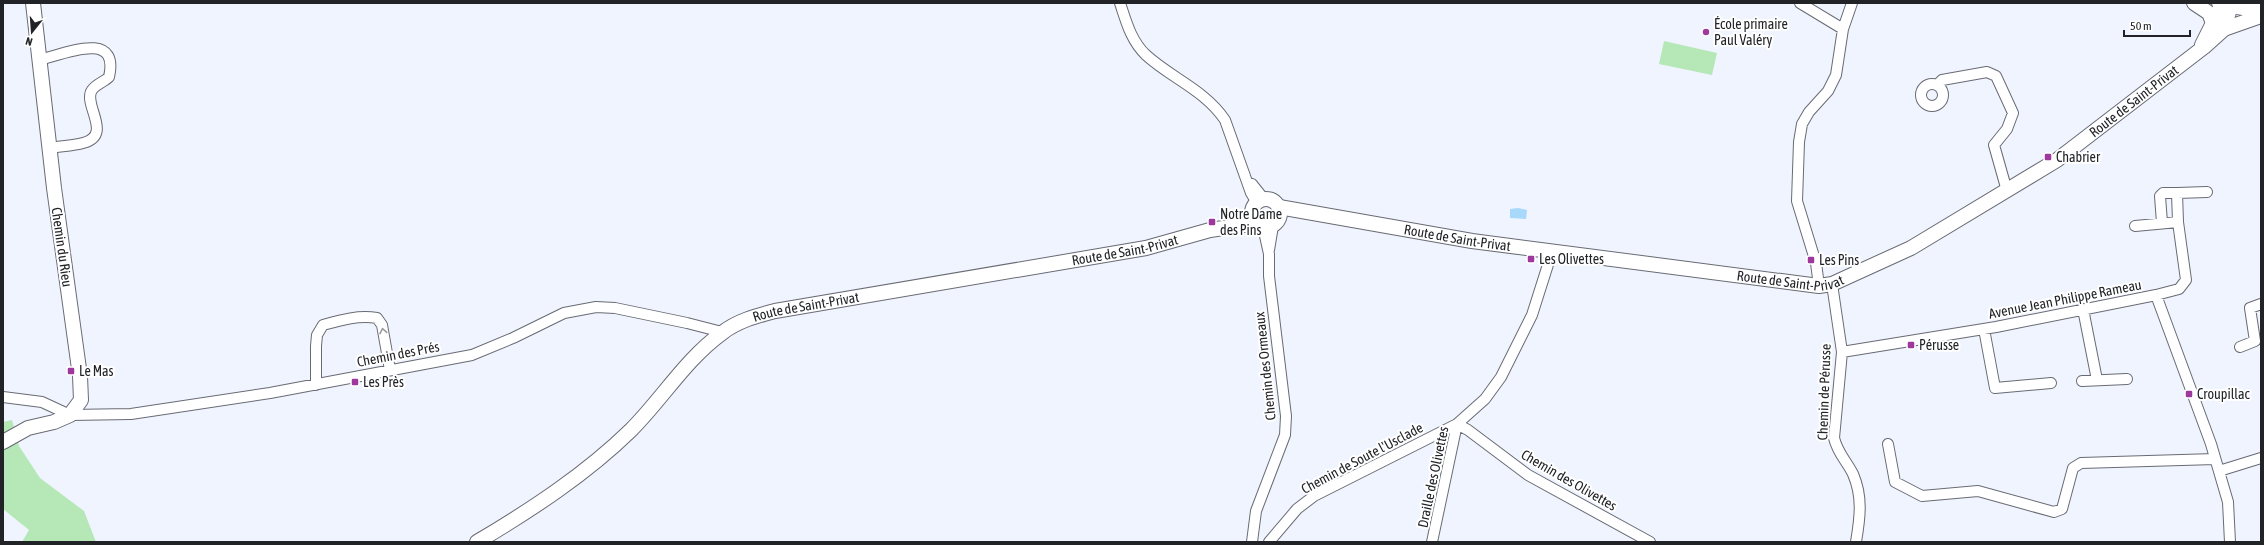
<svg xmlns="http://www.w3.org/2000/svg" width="2264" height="545" font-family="'Asap Condensed',sans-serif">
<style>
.green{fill:#b6e7b7}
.water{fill:#a8d8fa}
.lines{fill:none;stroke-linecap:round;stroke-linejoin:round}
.street-casing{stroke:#686b74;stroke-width:12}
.secondary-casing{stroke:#686b74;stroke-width:16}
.primary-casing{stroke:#686b74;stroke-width:18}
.street{stroke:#fff;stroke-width:10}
.secondary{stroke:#fff;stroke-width:14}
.primary{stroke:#fff;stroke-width:16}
.oneway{stroke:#9c9c9e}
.poi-dot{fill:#9e389d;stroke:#fff;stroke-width:1.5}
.labels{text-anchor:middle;stroke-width:4;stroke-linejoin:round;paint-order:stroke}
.poi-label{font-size:14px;fill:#222327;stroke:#fff;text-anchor:start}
.street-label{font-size:14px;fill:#222327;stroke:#fff}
</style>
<rect width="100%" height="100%" fill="#f0f4ff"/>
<!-- green -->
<path class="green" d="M 1664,41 L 1717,53 L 1712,75 L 1659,64 Z
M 12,420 L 19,446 L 40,478 L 84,511 L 96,542 L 22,542 L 29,530 L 3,509 L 3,422 Z"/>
<!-- water -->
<path class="water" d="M 1518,208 L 1527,210 L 1526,219 L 1510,218 L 1510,209 Z"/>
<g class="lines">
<defs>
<path id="street" d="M 1120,3 C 1126,21 1131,41 1146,55 C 1171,78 1205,90 1225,120 L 1251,193 L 1257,203
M 1800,3 L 1843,29
M 39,60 C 64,54 120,29 109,77 C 104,82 96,84 92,90 C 82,104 114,135 83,143 C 73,146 60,146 49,148
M1921 95a11 11 0 1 1 22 0a11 11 0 1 1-22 0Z
M 1937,85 L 1942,80 L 1987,72 L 1996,76 L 2013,113 L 2007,129 L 1994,145 L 2007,191
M 1252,184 L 1264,199
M 2177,193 L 2207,192
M 2162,223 L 2160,196 L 2163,193 L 2177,193 L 2178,222
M 2135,226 L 2178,222 L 2186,280 L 2179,289 L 2156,295
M 1269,250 L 1273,226
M 1832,284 L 1842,352 L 1834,438 C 1838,454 1846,460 1853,474 C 1863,497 1860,518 1856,542
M 1819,286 L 1816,263 L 1797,201 L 1799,142 L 1802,124 L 1809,112 L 1828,91 L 1836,75 L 1843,29 L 1852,3
M 2083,309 L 2097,380
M 1984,329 L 1995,388 L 2051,383
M 2240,347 L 2255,341 L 2250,308 L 2261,304
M 1842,352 L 1996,327 L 2156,295 L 2211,444 L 2228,502 L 2230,542
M 2082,381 L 2127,379
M 316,385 L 316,346 L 317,335 L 323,325 C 341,320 358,315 377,318 L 382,325 L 390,370
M 3,397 L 42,402 L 70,415 L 131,414 L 270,393 L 472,355 L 513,338 L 564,313 L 596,307 L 615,308 L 687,323 L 722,332
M 1888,444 L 1895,482 L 1922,496 L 1978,491 L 2054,512 L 2062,509 L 2073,468 L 2081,463 L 2215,459
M 2219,471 L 2261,458
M 1252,542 L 1256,511 L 1285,435 L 1286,416 L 1269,276 L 1269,254 L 1263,227
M 1269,542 L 1297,509 L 1314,496 L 1457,424 L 1468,430 L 1528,475 L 1650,542
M 1432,542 L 1457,424 L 1485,399 L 1501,377 L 1532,315 L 1552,252"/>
<g id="secondary">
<path d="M 2194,3 L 2209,13 L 2213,23"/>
<path d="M 2202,45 L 2220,9 L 2226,5 L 2229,12 L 2224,29"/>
<circle cx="1266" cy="213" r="14"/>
<path id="s1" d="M 1279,207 L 1472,241 L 1819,286 L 1832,284 L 1911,248 L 2057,160 L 2204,47 L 2224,29 L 2261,16"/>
<path d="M 3,442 L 28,428 L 54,422 L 70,415 L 81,400 L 80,376 L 54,188 L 33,3"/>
<path id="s2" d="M 477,542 C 531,510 586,474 631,430 C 662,399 686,359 722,333 C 737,321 756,316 775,311 L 1146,248 L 1210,230 L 1257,223"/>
</g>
<path id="primary" d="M 2220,3 L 2261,10"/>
</defs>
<!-- street casing -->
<use href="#street" class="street-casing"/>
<!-- secondary casing -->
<use href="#secondary" class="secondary-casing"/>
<!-- primary casing -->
<use href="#primary" class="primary-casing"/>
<!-- street -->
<use href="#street" class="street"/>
<!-- secondary -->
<use href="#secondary" class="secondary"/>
<!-- primary -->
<use href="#primary" class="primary"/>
</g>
<!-- one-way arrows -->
<defs><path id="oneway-chevron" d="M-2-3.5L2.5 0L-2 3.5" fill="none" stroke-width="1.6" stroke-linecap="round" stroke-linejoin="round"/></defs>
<use class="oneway" href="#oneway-chevron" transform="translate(383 331) rotate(-101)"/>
<!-- markers -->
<g class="poi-dot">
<circle cx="1706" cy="32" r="4"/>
<rect x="2044" y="153" width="8" height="8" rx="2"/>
<rect x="1208" y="218" width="8" height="8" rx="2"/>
<rect x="1527" y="255" width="8" height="8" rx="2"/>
<rect x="1807" y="256" width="8" height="8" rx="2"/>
<rect x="1907" y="341" width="8" height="8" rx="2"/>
<rect x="67" y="367" width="8" height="8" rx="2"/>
<rect x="351" y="378" width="8" height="8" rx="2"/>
<rect x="2185" y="390" width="8" height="8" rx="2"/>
</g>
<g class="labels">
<!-- poi labels -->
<g class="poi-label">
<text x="1714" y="29">École primaire<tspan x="1714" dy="16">Paul Valéry</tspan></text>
<text x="2056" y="162">Chabrier</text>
<text x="1220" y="219">Notre Dame<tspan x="1220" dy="16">des Pins</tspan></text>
<text x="1539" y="264">Les Olivettes</text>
<text x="1819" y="265">Les Pins</text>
<text x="1919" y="350">Pérusse</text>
<text x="79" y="376">Le Mas</text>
<text x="363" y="387">Les Près</text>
<text x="2197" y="399">Croupillac</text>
</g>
<!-- street labels -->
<g class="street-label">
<text dy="5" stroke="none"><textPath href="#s1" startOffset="913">Route de Saint-Privat</textPath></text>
<text dy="5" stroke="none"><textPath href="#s1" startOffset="181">Route de Saint-Privat</textPath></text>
<text transform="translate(62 247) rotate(82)" y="5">Chemin du Rieu</text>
<text dy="5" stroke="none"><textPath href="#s2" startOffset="737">Route de Saint-Privat</textPath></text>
<text dy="5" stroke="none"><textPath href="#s1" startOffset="517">Route de Saint-Privat</textPath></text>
<text transform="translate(2065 299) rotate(-11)" y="5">Avenue Jean Philippe Rameau</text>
<text dy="5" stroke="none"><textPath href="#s2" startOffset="413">Route de Saint-Privat</textPath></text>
<text transform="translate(398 354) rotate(-11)" y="5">Chemin des Prés</text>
<text transform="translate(1265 366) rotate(-96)" y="5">Chemin des Ormeaux</text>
<text transform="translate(1824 392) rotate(-88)" y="5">Chemin de Pérusse</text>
<text transform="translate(1362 458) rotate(-28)" y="5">Chemin de Soute l'Usclade</text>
<text transform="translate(1433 477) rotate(-78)" y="5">Draille des Olivettes</text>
<text transform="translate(1569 480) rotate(30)" y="5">Chemin des Olivettes</text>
</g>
</g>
<!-- border -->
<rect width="2264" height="545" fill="none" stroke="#222327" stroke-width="8"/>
<!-- north arrow -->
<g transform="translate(32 32) rotate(197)" stroke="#ffffff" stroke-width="3" paint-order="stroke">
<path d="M0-3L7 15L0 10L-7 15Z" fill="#222327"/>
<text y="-6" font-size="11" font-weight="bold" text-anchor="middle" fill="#222327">N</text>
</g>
<!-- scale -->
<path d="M2124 30v6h66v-6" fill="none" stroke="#222327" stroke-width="2"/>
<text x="2130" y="30" font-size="12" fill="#222327" stroke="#ffffff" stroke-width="3" paint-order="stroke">50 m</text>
</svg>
